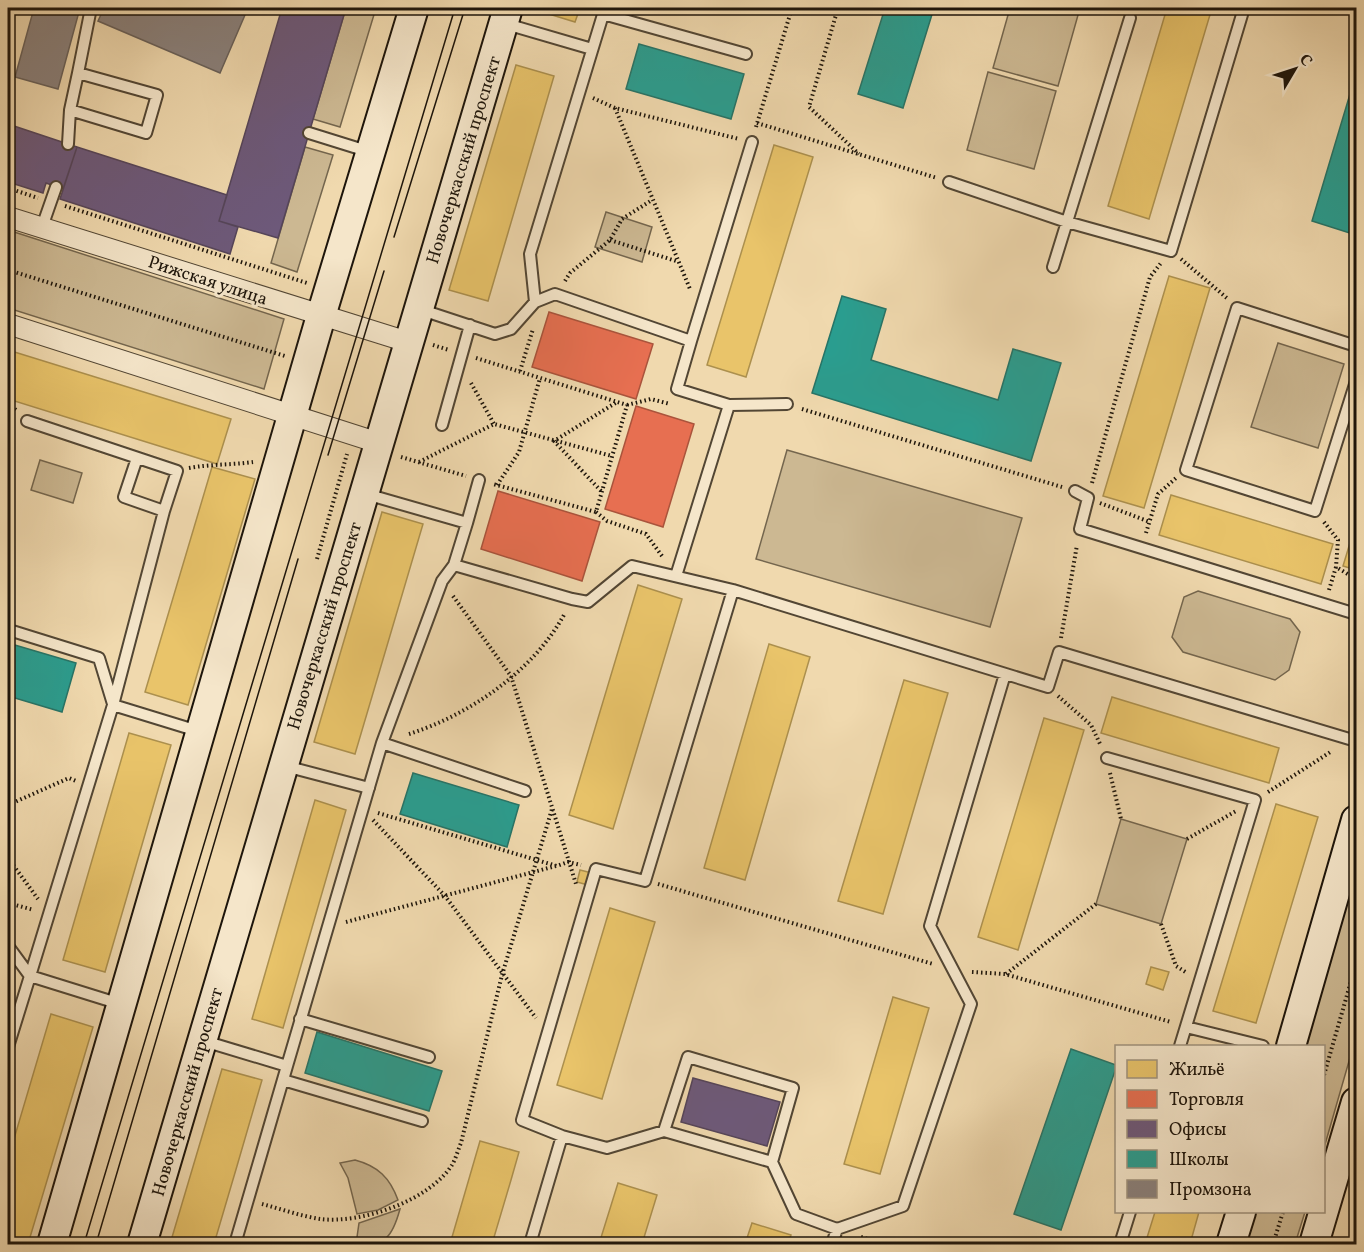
<svg xmlns="http://www.w3.org/2000/svg" width="1364" height="1252" font-family="Vollkorn,serif">
<style>
.green{fill:#ccb892;stroke:#74664e;stroke-width:1.5}
.homes{fill:#e9c46a;stroke:#ac904e;stroke-width:1.5}
.shops{fill:#e76f51;stroke:#aa543c;stroke-width:1.5}
.offices{fill:#6d597a;stroke:#554559;stroke-width:1.5}
.schools{fill:#2a9d8f;stroke:#267467;stroke-width:1.5}
.industry{fill:#8a817c;stroke:#69615a;stroke-width:1.5}
.lines{fill:none;stroke-linecap:round;stroke-linejoin:round}
.lane-casing{stroke:#524634;stroke-width:14}
.street-casing{stroke:#524634;stroke-width:22}
.secondary-casing{stroke:#1d150b;stroke-width:32}
.path{stroke:#1d150b;stroke-width:4;stroke-dasharray:1.5 3;stroke-linecap:butt}
.lane{stroke:#f5e6ca;stroke-width:10}
.street{stroke:#f5e6ca;stroke-width:20}
.secondary{stroke:#f5e6ca;stroke-width:28}
.tram{stroke:#1d150b;stroke-width:1.5}
.labels{text-anchor:middle;stroke-width:6;stroke-linejoin:round;paint-order:stroke}
.street-label{font-size:18px;fill:#1d150b;stroke:#f5e6ca}
</style>
<rect width="100%" height="100%" fill="#f0d9ae"/>
<filter id="stains"><feTurbulence type="fractalNoise" baseFrequency=".00333" numOctaves="4"/><feColorMatrix values="0 0 0 0 .2 0 0 0 0 .09 0 0 0 0 .02 0 0 0 .5 -.17"/></filter>
<radialGradient id="worn" r=".72"><stop offset=".6" stop-color="#630" stop-opacity="0"/><stop offset="1" stop-color="#630" stop-opacity=".3"/></radialGradient>
<!-- green -->
<path class="green" d="M 346,8 L 376,8 L 340,127 L 313,119 Z
M 1010,8 L 1080,8 L 1058,86 L 993,68 Z
M 988,72 L 1056,91 L 1034,169 L 967,150 Z
M 305,147 L 333,155 L 297,272 L 271,263 Z
M 606,212 L 652,227 L 642,262 L 595,247 Z
M 8,230 L 284,319 L 264,389 L 8,308 Z
M 1278,343 L 1344,364 L 1318,448 L 1251,427 Z
M 787,450 L 1022,518 L 990,627 L 756,559 Z
M 40,460 L 82,473 L 73,503 L 31,490 Z
M 1198,591 L 1290,619 L 1300,632 L 1289,670 L 1275,680 L 1183,652 L 1172,637 L 1184,597 Z
M 1121,819 L 1187,839 L 1161,924 L 1096,904 Z
M 1356,872 L 1356,1037 L 1324,1148 L 1324,1046 L 1305,1046 Z
M 355,1160 C 378,1166 390,1178 398,1200 L 378,1210 L 357,1214 L 348,1178 L 340,1163 Z
M 400,1209 C 392,1238 386,1245 356,1244 L 359,1223 Z
M 1256,1212 L 1305,1212 L 1295,1244 L 1246,1244 Z"/>
<!-- homes -->
<path class="homes" d="M 537,8 L 580,8 L 575,22 L 536,10 Z
M 1167,8 L 1212,8 L 1149,219 L 1108,206 Z
M 516,65 L 554,76 L 488,301 L 449,290 Z
M 774,145 L 813,157 L 746,377 L 707,365 Z
M 1169,276 L 1210,288 L 1144,508 L 1103,496 Z
M 8,350 L 231,419 L 217,464 L 8,399 Z
M 212,467 L 255,479 L 188,705 L 145,692 Z
M 1171,495 L 1333,544 L 1321,584 L 1159,535 Z
M 382,512 L 423,524 L 355,754 L 314,742 Z
M 1356,523 L 1356,570 L 1343,566 Z
M 638,585 L 682,599 L 613,829 L 569,815 Z
M 769,644 L 810,657 L 745,880 L 704,868 Z
M 904,680 L 948,693 L 883,914 L 838,901 Z
M 1112,697 L 1279,748 L 1269,783 L 1101,733 Z
M 1044,718 L 1084,730 L 1018,950 L 978,937 Z
M 129,733 L 171,745 L 105,972 L 63,960 Z
M 315,800 L 346,810 L 283,1028 L 252,1019 Z
M 1276,804 L 1318,817 L 1256,1023 L 1213,1011 Z
M 580,870 L 592,873 L 588,885 L 577,882 Z
M 610,908 L 655,922 L 602,1099 L 557,1085 Z
M 1151,967 L 1169,972 L 1163,990 L 1146,984 Z
M 893,997 L 929,1008 L 880,1174 L 844,1164 Z
M 51,1014 L 93,1027 L 28,1244 L 17,1244 L 8,1242 L 8,1159 Z
M 222,1069 L 262,1080 L 237,1166 L 214,1244 L 170,1244 Z
M 480,1141 L 519,1152 L 511,1180 L 492,1244 L 450,1244 Z
M 618,1183 L 657,1195 L 642,1244 L 599,1244 Z
M 1155,1212 L 1199,1212 L 1190,1244 L 1145,1244 Z
M 752,1223 L 791,1235 L 788,1244 L 745,1244 Z"/>
<!-- shops -->
<path class="shops" d="M 549,312 L 653,344 L 636,399 L 532,367 Z
M 636,406 L 694,424 L 663,527 L 605,509 Z
M 498,491 L 600,522 L 582,581 L 481,549 Z"/>
<!-- offices -->
<path class="offices" d="M 282,8 L 346,8 L 278,238 L 219,221 Z
M 8,124 L 77,147 L 63,189 L 46,183 L 43,193 L 8,182 Z
M 77,147 L 227,195 L 219,221 L 238,227 L 230,254 L 60,199 Z
M 693,1078 L 780,1102 L 767,1146 L 681,1122 Z"/>
<!-- schools -->
<path class="schools" d="M 885,8 L 934,8 L 903,108 L 858,94 Z
M 639,44 L 744,74 L 731,119 L 626,89 Z
M 1356,74 L 1356,235 L 1312,221 Z
M 842,296 L 886,309 L 871,360 L 998,400 L 1013,349 L 1061,363 L 1031,461 L 812,393 Z
M 8,643 L 76,663 L 62,712 L 8,696 Z
M 413,773 L 519,805 L 507,847 L 400,814 Z
M 317,1032 L 442,1071 L 429,1111 L 305,1073 Z
M 1071,1049 L 1116,1065 L 1116,1068 L 1061,1230 L 1014,1214 Z"/>
<!-- industry -->
<path class="industry" d="M 34,8 L 80,8 L 58,89 L 15,77 Z
M 104,8 L 248,8 L 220,73 L 98,21 Z"/>
<g class="lines">
<defs>
<path id="lane" d="M 1354,8 L 1356,8
M 603,14 L 746,54
M 506,24 L 592,49
M 78,73 L 91,8
M 309,133 L 370,152
M 68,144 L 70,110 L 146,133 L 157,95 L 78,73 L 70,110
M 949,182 L 1067,222 L 1171,251 L 1244,8
M 42,227 L 56,187
M 1053,267 L 1130,18
M 535,302 L 530,254 L 605,8
M 419,309 L 495,334 L 511,329 L 535,302 L 555,294 L 691,341 L 677,389 L 729,405 L 676,576
M 691,341 L 752,142
M 1356,346 L 1237,308 L 1186,470 L 1315,511 L 1356,381
M 729,405 L 787,404
M 27,421 L 177,471 L 164,511 L 113,705
M 442,425 L 470,325
M 137,458 L 124,497 L 164,511
M 1075,491 L 1088,498 L 1080,529 L 1356,614
M 366,494 L 467,523 L 454,565 L 572,599 L 588,602 L 632,566 L 733,590 L 645,881 L 596,869 L 522,1120 L 562,1136 L 607,1148 L 664,1131 L 688,1057 L 793,1088 L 772,1162 L 796,1214 L 837,1229 L 903,1206 L 971,1004 L 930,926 L 1005,674
M 467,523 L 479,480
M 733,590 L 1048,687 L 1059,652 L 1356,741
M 9,630 L 99,658 L 113,704
M 382,743 L 525,791
M 1107,758 L 1255,800 L 1180,1046
M 285,766 L 369,788
M 8,946 L 30,976 L 8,1047
M 120,1004 L 30,976 L 113,705 L 201,732
M 300,1019 L 429,1057
M 1186,1027 L 1263,1046
M 204,1041 L 287,1066 L 235,1244
M 287,1066 L 382,743 L 442,581 L 454,565
M 283,1080 L 422,1121
M 664,1131 L 772,1162
M 530,1244 L 562,1136
M 832,1244 L 837,1229
M 1120,1244 L 1130,1212"/>
<path id="street" d="M 8,217 L 408,342
M 8,324 L 379,443"/>
<path id="secondary" d="M 1291,1046 L 1356,820
M 52,1244 L 321,316 L 414,8
M 142,1244 L 508,8
M 1231,1244 L 1241,1212
M 1314,1244 L 1356,1102"/>
</defs>
<!-- lane casing -->
<use href="#lane" class="lane-casing"/>
<!-- street casing -->
<use href="#street" class="street-casing"/>
<!-- secondary casing -->
<use href="#secondary" class="secondary-casing"/>
<!-- path -->
<path class="path" d="M 838,8 L 809,107 L 859,154
M 593,98 L 615,108 L 739,139
M 615,108 L 690,289
M 757,123 L 937,178
M 756,127 L 792,8
M 8,188 L 38,198
M 65,206 L 307,283
M 610,240 L 676,261
M 1181,259 L 1228,299
M 8,270 L 285,356
M 565,281 L 570,273 L 610,240 L 622,219 L 652,200
M 433,345 L 449,350
M 476,358 L 627,405 L 596,512 L 493,484
M 520,371 L 533,329
M 471,383 L 494,424
M 8,403 L 16,410
M 627,405 L 651,399 L 670,404
M 802,409 L 1062,487
M 401,457 L 466,476
M 419,462 L 494,424 L 612,456
M 189,468 C 211,464 231,465 253,462
M 1092,483 L 1150,277 L 1161,263
M 497,485 L 519,452 L 540,378
M 601,491 L 554,441 L 617,402
M 1100,503 L 1150,522
M 596,512 L 607,521 L 646,534 L 662,556
M 1324,522 L 1338,540 L 1336,567
M 1146,533 L 1158,494 L 1176,478
M 317,559 L 347,454
M 1329,590 L 1336,567 L 1356,579
M 453,596 L 511,676 L 576,884
M 1061,638 L 1077,545
M 1058,696 L 1091,725 L 1101,746
M 409,734 C 469,715 534,671 565,613
M 1110,773 L 1121,819
M 1268,792 L 1332,751
M 8,805 L 69,778 L 76,781
M 378,813 L 557,866 L 568,862 L 581,865
M 373,820 L 445,896 L 536,1018
M 1187,839 L 1236,811
M 8,858 L 38,899
M 658,884 L 933,964
M 8,903 L 34,910
M 346,922 L 556,866
M 1161,924 L 1176,966 L 1187,973
M 972,972 L 1005,974 L 1171,1022
M 1006,974 L 1096,904
M 1324,1075 L 1356,964
M 262,1204 C 281,1209 301,1216 320,1219 C 361,1224 429,1201 452,1165 C 456,1158 458,1150 461,1143 L 502,975 L 552,809
M 861,1237 L 884,1244
M 1273,1244 L 1283,1212"/>
<!-- lane -->
<use href="#lane" class="lane"/>
<!-- street -->
<use href="#street" class="street"/>
<!-- secondary -->
<use href="#secondary" class="secondary"/>
<!-- tram -->
<path class="tram" d="M 394,237 L 465,8
M 328,455 L 384,271
M 84,1244 L 455,8
M 96,1244 L 298,559"/>
</g>
<g class="labels">
<!-- street labels -->
<g class="street-label">
<text transform="translate(463 160) rotate(-73)" y="6">Новочеркасский проспект</text>
<text transform="translate(208 280) rotate(18)" y="6">Рижская улица</text>
<text transform="translate(324 626) rotate(-73)" y="6">Новочеркасский проспект</text>
<text transform="translate(187 1092) rotate(-74)" y="6">Новочеркасский проспект</text>
</g>
</g>
<!-- margin -->
<rect width="1364" height="1252" fill="none" stroke="#f0d9ae" stroke-width="30"/>
<rect x="9" y="9" width="1346" height="1234" fill="none" stroke="#1d150b" stroke-width="3"/>
<rect x="15" y="15" width="1334" height="1222" fill="none" stroke="#1d150b" stroke-width="1.5"/>
<!-- legend -->
<rect x="1115" y="1045" width="210" height="168" fill="#f5e6ca" stroke="#9f927e" stroke-width="1.5"/>
<rect x="1127" y="1060" width="30" height="18" fill="#e9c46a" stroke="#9f927e" stroke-width="1.5"/>
<text x="1169" y="1075" font-size="18" fill="#1d150b">Жильё</text>
<rect x="1127" y="1090" width="30" height="18" fill="#e76f51" stroke="#9f927e" stroke-width="1.5"/>
<text x="1169" y="1105" font-size="18" fill="#1d150b">Торговля</text>
<rect x="1127" y="1120" width="30" height="18" fill="#6d597a" stroke="#9f927e" stroke-width="1.5"/>
<text x="1169" y="1135" font-size="18" fill="#1d150b">Офисы</text>
<rect x="1127" y="1150" width="30" height="18" fill="#2a9d8f" stroke="#9f927e" stroke-width="1.5"/>
<text x="1169" y="1165" font-size="18" fill="#1d150b">Школы</text>
<rect x="1127" y="1180" width="30" height="18" fill="#8a817c" stroke="#9f927e" stroke-width="1.5"/>
<text x="1169" y="1195" font-size="18" fill="#1d150b">Промзона</text>
<!-- north arrow -->
<g transform="translate(1295 69) rotate(51)" stroke="#f5e6ca" stroke-width="4.5" paint-order="stroke">
<path d="M0-4.5L10 22L0 15L-10 22Z" fill="#1d150b"/>
<text y="-9" font-size="16" font-weight="bold" text-anchor="middle" fill="#1d150b">С</text>
</g>
<rect width="100%" height="100%" filter="url(#stains)"/>
<rect width="100%" height="100%" fill="url(#worn)"/>
</svg>
